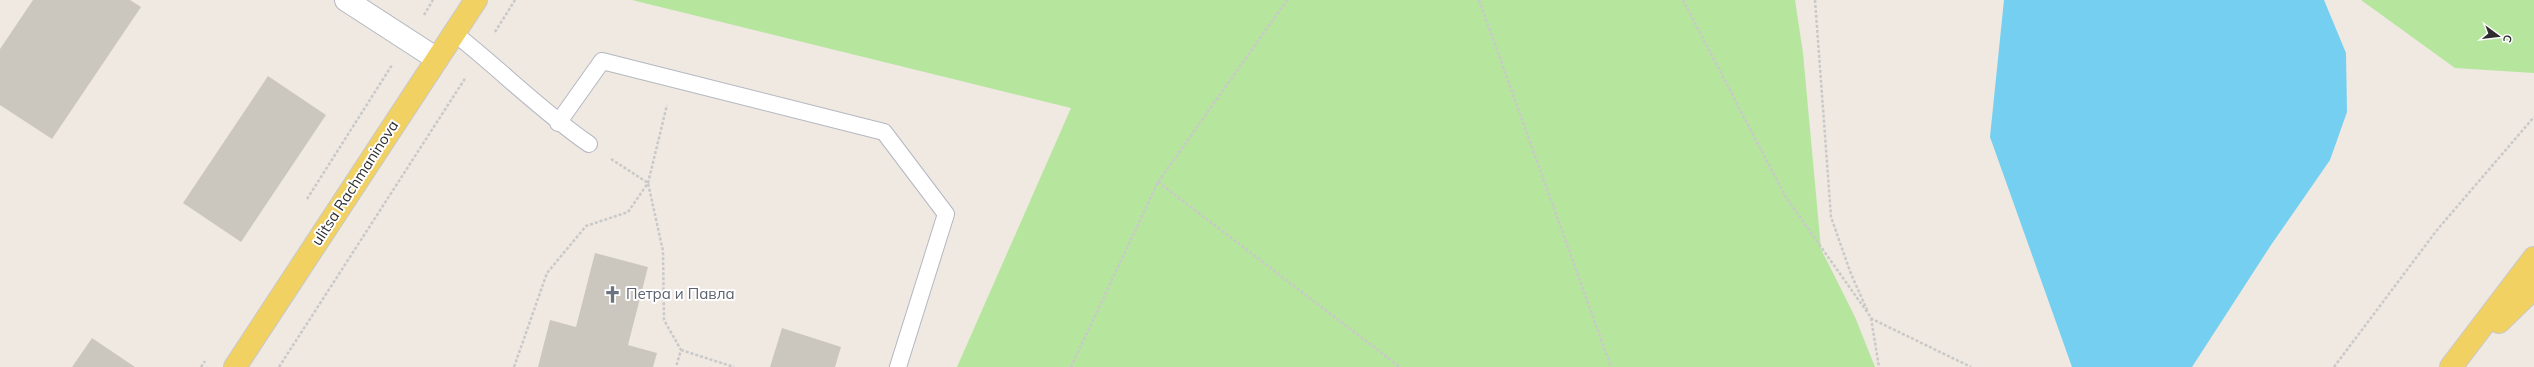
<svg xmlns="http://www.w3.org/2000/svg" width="2534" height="367" font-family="Mulish,sans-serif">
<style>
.green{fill:#b6e59e}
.water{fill:#75cff0}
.building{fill:#cbc7bf}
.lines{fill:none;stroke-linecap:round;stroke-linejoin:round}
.lane-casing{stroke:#b4b7c1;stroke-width:18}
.street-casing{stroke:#b4b7c1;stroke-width:24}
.primary-casing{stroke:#c9c9c9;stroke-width:24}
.path{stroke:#c9c9c9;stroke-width:2.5;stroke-dasharray:3 2;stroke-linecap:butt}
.lane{stroke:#fff;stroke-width:16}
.street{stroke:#fff;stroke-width:22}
.primary{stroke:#f2d163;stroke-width:22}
.labels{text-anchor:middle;stroke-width:4;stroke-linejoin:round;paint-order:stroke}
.street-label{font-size:15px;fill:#2e2e2e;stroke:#fff}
.worship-label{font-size:15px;fill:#5b616d;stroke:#fff;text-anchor:start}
</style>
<rect width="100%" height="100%" fill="#efe9e1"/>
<!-- green -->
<path class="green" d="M 632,0 L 1795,0 L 1803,53 L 1821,249 L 1855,317 L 1875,367 L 957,367 L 1071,108 Z
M 2361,0 L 2534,0 L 2534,73 L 2455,68 Z"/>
<!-- water -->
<path class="water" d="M 2004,0 L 2324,0 L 2346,53 L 2347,112 L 2330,160 L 2271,245 L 2192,367 L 2072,367 L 1990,137 Z"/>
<!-- building -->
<path class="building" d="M 33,0 L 130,0 L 141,7 L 52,139 L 0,105 L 0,49 Z
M 268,76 L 326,115 L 241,242 L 183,203 Z
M 595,253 L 648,267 L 628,345 L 657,353 L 653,367 L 538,367 L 550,320 L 576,327 Z
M 782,328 L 841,347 L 835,367 L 770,367 Z
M 92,338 L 135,367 L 72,367 Z"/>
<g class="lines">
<defs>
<path id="lane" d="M 454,33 C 500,69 541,111 589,144
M 558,123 L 602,61 L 884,132 L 946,214 L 898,367"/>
<path id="street" d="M 346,0 L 437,59"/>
<path id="primary" d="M 2499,322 L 2534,288
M 235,367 L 476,0
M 2451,367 L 2534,258"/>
</defs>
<!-- lane casing -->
<use href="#lane" class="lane-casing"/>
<!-- street casing -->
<use href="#street" class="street-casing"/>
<!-- primary casing -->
<use href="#primary" class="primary-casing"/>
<!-- path -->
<path class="path" d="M 1479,0 L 1611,367
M 1683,0 L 1785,196 L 1872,319 L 1971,367
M 1815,0 L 1831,217 L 1851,274 L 1868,312
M 424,15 L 433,0
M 495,32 L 515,0
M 611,159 L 648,183 L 663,251 L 664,320 L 681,350 L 676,367
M 1158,182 L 1400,367
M 307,199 L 392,65
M 1871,318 L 1879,367
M 681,350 L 734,367
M 201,367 L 205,361
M 279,367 L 466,77
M 514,367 L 547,273 L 586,226 L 628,212 L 648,183 L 667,105
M 1071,367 L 1158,182 L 1287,0
M 2334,367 L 2437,230 L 2534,117"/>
<!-- lane -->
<use href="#lane" class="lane"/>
<!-- street -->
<use href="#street" class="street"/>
<!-- primary -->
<use href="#primary" class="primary"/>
</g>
<!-- icons -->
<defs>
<symbol id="church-bare" viewBox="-9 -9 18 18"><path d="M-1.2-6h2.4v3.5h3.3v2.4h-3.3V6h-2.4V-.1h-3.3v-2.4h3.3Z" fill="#6b7280" stroke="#fff" stroke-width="2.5" paint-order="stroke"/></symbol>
</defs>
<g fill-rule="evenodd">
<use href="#church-bare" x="600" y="282" width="25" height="25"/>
</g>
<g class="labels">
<!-- street labels -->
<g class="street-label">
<text transform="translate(355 183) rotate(-57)" y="5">ulitsa Rachmaninova</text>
</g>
<!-- worship labels -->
<g class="worship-label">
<text x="626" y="299">Петра и Павла</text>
</g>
</g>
<!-- north arrow -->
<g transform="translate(2498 36) rotate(105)" stroke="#ffffff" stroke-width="3" paint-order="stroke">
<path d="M0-3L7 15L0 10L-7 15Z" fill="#2e2e2e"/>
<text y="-6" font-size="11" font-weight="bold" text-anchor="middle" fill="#2e2e2e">С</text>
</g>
</svg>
